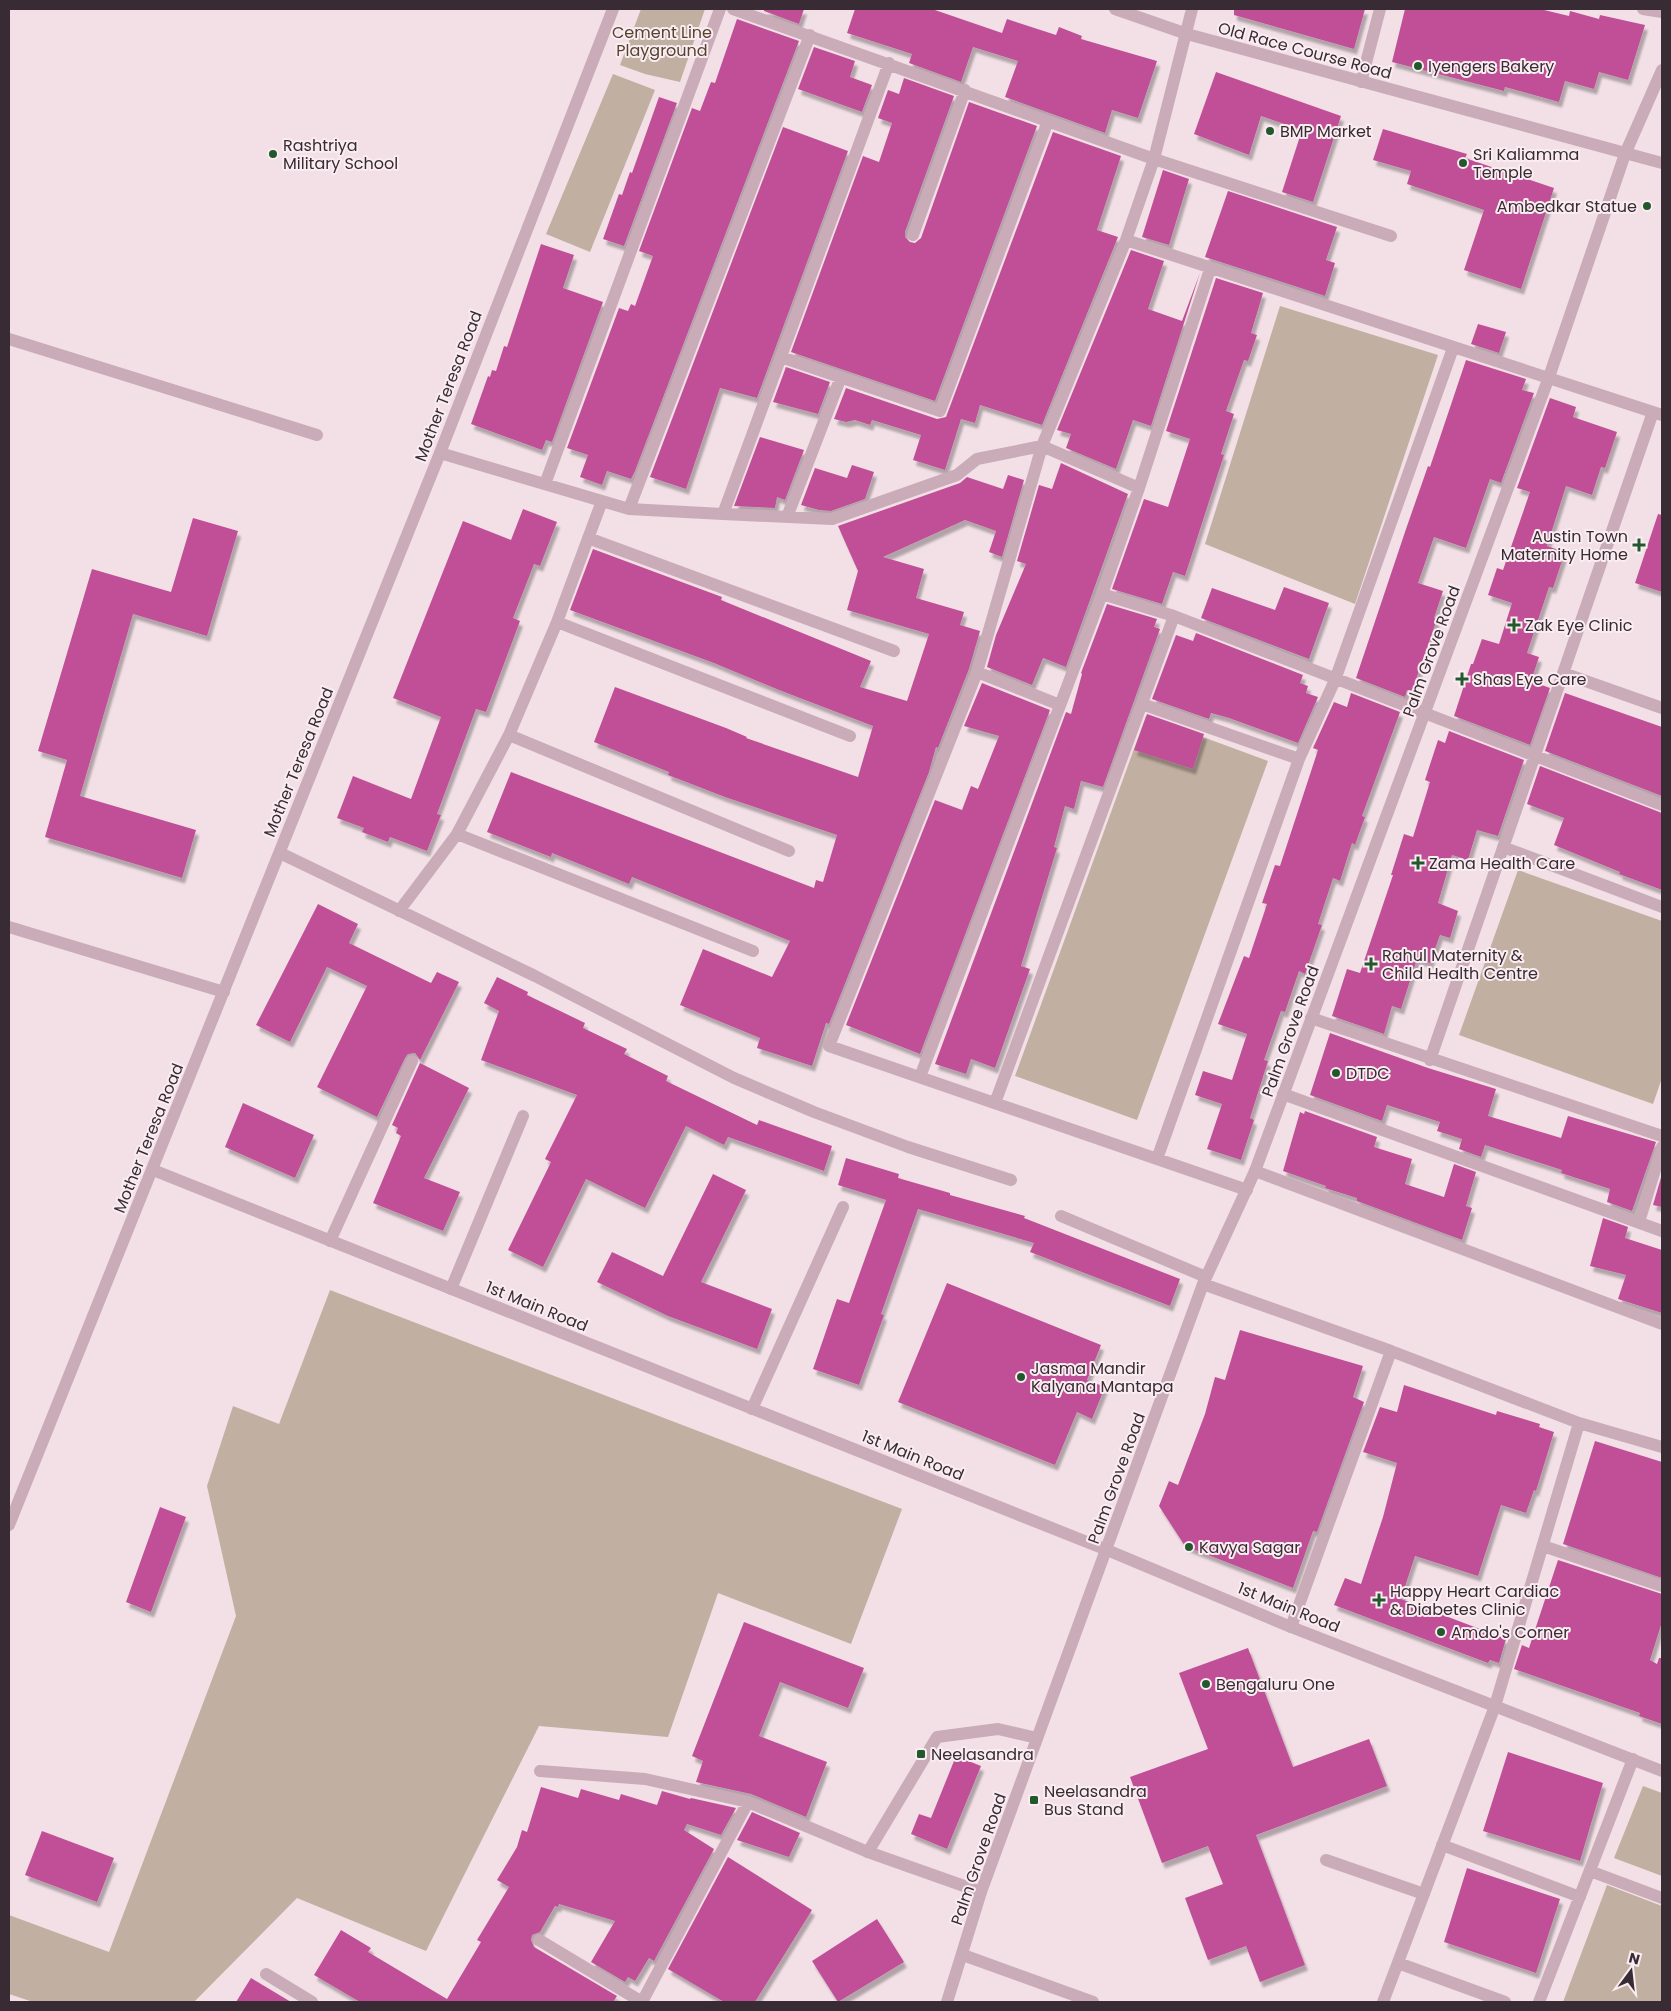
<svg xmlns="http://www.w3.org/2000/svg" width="1671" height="2011" font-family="Poppins,sans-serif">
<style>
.green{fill:#c1afa1}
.building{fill:#c05097;filter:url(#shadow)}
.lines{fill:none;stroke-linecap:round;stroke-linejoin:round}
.service{stroke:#caacb9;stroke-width:12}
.minor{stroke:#caacb9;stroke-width:12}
.tertiary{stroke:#caacb9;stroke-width:12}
.poi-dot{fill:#22582c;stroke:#faedf1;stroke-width:2}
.labels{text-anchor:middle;stroke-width:4;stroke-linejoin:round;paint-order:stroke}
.park-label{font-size:16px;fill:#564230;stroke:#faedf1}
.street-label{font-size:16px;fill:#382b33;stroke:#faedf1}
.poi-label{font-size:16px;fill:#382b33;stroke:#faedf1;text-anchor:start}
</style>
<defs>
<filter id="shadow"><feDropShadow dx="3" dy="5.5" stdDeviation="1" flood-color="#0004"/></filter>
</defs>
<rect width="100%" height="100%" fill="#f2e0e6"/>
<!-- green -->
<path class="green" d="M 641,9 L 705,9 L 680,82 L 645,74 L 620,65 Z
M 613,74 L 655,90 L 590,252 L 546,234 Z
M 1280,306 L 1438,355 L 1355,604 L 1205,544 Z
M 1146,716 L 1268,761 L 1137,1120 L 1015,1076 Z
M 1518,870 L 1662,921 L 1662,1078 L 1653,1104 L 1459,1035 Z
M 330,1290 L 902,1509 L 851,1644 L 718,1593 L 668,1737 L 539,1726 L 426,1951 L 297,1898 L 194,2002 L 33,2002 L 9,1994 L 9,1915 L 109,1952 L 236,1616 L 207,1486 L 233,1406 L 279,1424 Z
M 1643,1786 L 1662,1793 L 1662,1876 L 1614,1858 Z
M 1607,1885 L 1662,1906 L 1662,2002 L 1563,2002 Z"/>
<!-- building -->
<path class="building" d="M 764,9 L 804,9 L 799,24 L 764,11 Z
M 855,9 L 932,9 L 1002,33 L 1007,19 L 1056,35 L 1059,27 L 1082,36 L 1081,39 L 1157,61 L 1138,118 L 1112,110 L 1105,133 L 1005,97 L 1018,61 L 973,47 L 961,82 L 909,63 L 912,54 L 847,33 Z
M 1234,9 L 1365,9 L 1354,49 L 1234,15 Z
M 1405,9 L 1540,9 L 1569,16 L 1570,11 L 1599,19 L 1600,15 L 1645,25 L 1628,80 L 1599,72 L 1594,89 L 1565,81 L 1559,102 L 1505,87 L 1504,91 L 1392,62 Z
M 737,19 L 799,41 L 635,471 L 631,479 L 607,471 L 602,485 L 580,477 L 588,455 L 567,448 L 619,308 L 628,311 L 631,304 L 635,306 L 653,256 L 639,251 L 692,108 L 700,111 L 711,82 L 715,83 Z
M 814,47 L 855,61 L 850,77 L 872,85 L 862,112 L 798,89 Z
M 1216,72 L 1341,116 L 1313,202 L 1282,192 L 1302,130 L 1261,116 L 1249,155 L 1194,134 Z
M 904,78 L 954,96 L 905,232 L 905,237 L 910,242 L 915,243 L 921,238 L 969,102 L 1037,126 L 935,401 L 791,352 L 863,156 L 879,162 L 892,123 L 878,118 L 888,90 L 899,94 Z
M 659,97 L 677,103 L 624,246 L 603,239 L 619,194 L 622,195 L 630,172 L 632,173 Z
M 783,127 L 848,151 L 757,398 L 720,388 L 686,489 L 650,477 Z
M 1383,129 L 1467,154 L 1465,158 L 1554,188 L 1521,289 L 1464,270 L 1484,210 L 1407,184 L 1411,171 L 1373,160 Z
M 1053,132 L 1121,156 L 1097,230 L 1118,237 L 1042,425 L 980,405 L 975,423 L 961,419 L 945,470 L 913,460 L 921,435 L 872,420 L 870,425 L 855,420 L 846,422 L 834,419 L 846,388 L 937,419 L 946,417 Z
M 1163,170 L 1189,179 L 1169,245 L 1142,237 Z
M 1228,191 L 1337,227 L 1326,260 L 1335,263 L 1325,296 L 1205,257 Z
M 541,244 L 574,255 L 563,288 L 603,302 L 552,442 L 546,440 L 542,450 L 471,424 L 488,376 L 490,377 L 492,370 L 496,371 L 504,346 L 507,347 Z
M 1131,250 L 1164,261 L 1148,309 L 1182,321 L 1200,273 L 1151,426 L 1133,420 L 1116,469 L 1066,448 L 1071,434 L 1057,430 Z
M 1216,278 L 1263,293 L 1251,333 L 1257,335 L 1248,361 L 1244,360 L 1226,411 L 1234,414 L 1221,454 L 1224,455 L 1185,576 L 1173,572 L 1162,604 L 1112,589 L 1144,499 L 1168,507 L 1190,439 L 1166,431 Z
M 1478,324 L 1506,332 L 1499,353 L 1471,344 Z
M 1466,360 L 1526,379 L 1522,390 L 1534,393 L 1501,483 L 1490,479 L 1466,548 L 1434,537 L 1418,583 L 1443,591 L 1434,618 L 1437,619 L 1412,691 L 1407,690 L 1405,697 L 1356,678 L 1406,529 L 1428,466 L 1430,467 Z
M 786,367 L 830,382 L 818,414 L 773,402 Z
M 1550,398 L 1576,407 L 1573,417 L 1617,432 L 1605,468 L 1601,467 L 1592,495 L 1566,486 L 1547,546 L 1565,552 L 1553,588 L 1549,587 L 1527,653 L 1539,657 L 1531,681 L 1550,688 L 1530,745 L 1454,716 L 1471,664 L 1473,664 L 1482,639 L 1499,644 L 1512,603 L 1488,595 L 1497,568 L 1503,570 L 1530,492 L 1517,488 Z
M 760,437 L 804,450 L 785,500 L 777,497 L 775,508 L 734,506 Z
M 1061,463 L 1128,494 L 1066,667 L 1043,658 L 1032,685 L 987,667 L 996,635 L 1026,564 L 1017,561 L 1039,485 L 1052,489 Z
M 852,465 L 874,472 L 865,499 L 831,511 L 819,510 L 801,505 L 815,468 L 847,478 Z
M 1008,475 L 1024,480 L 1002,557 L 989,552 L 996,531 L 965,520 L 883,557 L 924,569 L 916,598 L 964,612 L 960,625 L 980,631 L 969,669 L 938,748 L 936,747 L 929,772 L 829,1024 L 826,1023 L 812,1066 L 757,1048 L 760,1038 L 680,1005 L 703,949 L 772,977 L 790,941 L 632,877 L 629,884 L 552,853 L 551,857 L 487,832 L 511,772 L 814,888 L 816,880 L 823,882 L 837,835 L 725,797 L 668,775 L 669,772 L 594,742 L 615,687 L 726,728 L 747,737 L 746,738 L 858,777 L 873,726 L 779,690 L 714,663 L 570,610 L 593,549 L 722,597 L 721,600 L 871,661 L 860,687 L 907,701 L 929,634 L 847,610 L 858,571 L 838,526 L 960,483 L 967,477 L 1003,489 Z
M 523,509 L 557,522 L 540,566 L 534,564 L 513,618 L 520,621 L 486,712 L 476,709 L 437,814 L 441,815 L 427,851 L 390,837 L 388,842 L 362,832 L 364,828 L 337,818 L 353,776 L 411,799 L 441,717 L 393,698 L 463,521 L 511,540 Z
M 1658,514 L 1662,515 L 1662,592 L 1635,583 Z
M 193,518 L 238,531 L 207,636 L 133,614 L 80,796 L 196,830 L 182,878 L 45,837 L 67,760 L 38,751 L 92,569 L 171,592 Z
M 1284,587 L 1329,603 L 1309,659 L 1201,618 L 1212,588 L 1275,610 Z
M 1107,604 L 1157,619 L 1154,627 L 1160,629 L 1103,787 L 1081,781 L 1074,809 L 1065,806 L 1054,847 L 1057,848 L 1021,966 L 1030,969 L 995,1068 L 971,1059 L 966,1074 L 935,1064 L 1066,712 L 1071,714 L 1082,674 L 1081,673 Z
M 1196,633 L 1303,675 L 1300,683 L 1308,686 L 1306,693 L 1318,697 L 1298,743 L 1229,718 L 1211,713 L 1209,719 L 1152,699 L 1176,635 L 1193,641 Z
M 982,683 L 1050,710 L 920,1054 L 846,1025 L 935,800 L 962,810 L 971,786 L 978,789 L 999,736 L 964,726 Z
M 1351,693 L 1400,712 L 1362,816 L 1365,817 L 1355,845 L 1352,843 L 1340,881 L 1333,878 L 1318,924 L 1322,925 L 1305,974 L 1299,971 L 1285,1012 L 1281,1011 L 1264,1060 L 1268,1061 L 1250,1118 L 1254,1120 L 1241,1160 L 1207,1149 L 1222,1104 L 1195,1095 L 1203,1071 L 1232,1080 L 1247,1034 L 1218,1024 L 1244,956 L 1249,958 L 1267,904 L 1262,903 L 1275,865 L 1280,866 L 1318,750 L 1313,748 L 1334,702 L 1347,707 Z
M 1565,693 L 1662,727 L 1662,796 L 1545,751 Z
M 1147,714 L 1204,734 L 1193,769 L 1134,750 Z
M 1449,731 L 1524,760 L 1498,836 L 1477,830 L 1468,860 L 1452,855 L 1438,903 L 1458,911 L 1450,938 L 1440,935 L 1430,963 L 1417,959 L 1401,1009 L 1392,1006 L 1384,1034 L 1332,1016 L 1347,969 L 1360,973 L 1393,875 L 1391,875 L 1404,834 L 1413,837 L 1430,782 L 1425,780 L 1438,740 L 1445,743 Z
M 1540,766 L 1662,813 L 1662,890 L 1619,874 L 1620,872 L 1554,845 L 1564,818 L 1527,804 Z
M 318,904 L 358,924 L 349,943 L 431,983 L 437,972 L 459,982 L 420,1060 L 415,1053 L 408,1054 L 405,1058 L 377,1117 L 317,1087 L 367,986 L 327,967 L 290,1042 L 256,1025 Z
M 497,977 L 528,992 L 527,995 L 585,1023 L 583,1028 L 627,1049 L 624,1054 L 668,1076 L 666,1081 L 757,1125 L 759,1120 L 832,1146 L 824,1171 L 728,1137 L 724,1145 L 686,1126 L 645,1208 L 586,1179 L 543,1267 L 508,1250 L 551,1162 L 545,1159 L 577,1095 L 481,1060 L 499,1011 L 484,1003 Z
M 1330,1033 L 1428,1068 L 1496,1089 L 1488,1116 L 1561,1138 L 1568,1116 L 1656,1142 L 1632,1211 L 1607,1202 L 1610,1189 L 1561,1173 L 1562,1170 L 1485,1145 L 1481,1157 L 1459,1149 L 1462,1139 L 1437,1131 L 1440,1122 L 1387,1105 L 1382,1121 L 1310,1095 Z
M 420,1063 L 469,1088 L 424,1178 L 460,1192 L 443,1231 L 373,1203 L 401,1136 L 396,1133 L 398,1128 L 392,1125 Z
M 243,1103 L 314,1135 L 295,1178 L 225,1147 Z
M 1305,1111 L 1377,1137 L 1374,1147 L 1412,1159 L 1405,1184 L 1444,1197 L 1454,1164 L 1476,1172 L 1466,1206 L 1472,1208 L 1462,1240 L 1357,1201 L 1357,1198 L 1325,1188 L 1326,1186 L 1283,1171 L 1300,1112 L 1304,1114 Z
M 846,1158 L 899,1174 L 898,1178 L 950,1193 L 950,1195 L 1025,1216 L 1024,1218 L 1180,1279 L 1170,1306 L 1030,1252 L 1034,1243 L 918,1209 L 881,1314 L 884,1315 L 859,1385 L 813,1369 L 837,1299 L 849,1303 L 886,1200 L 838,1185 Z
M 713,1174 L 746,1190 L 701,1282 L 772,1309 L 757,1349 L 668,1316 L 597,1282 L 612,1252 L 663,1276 Z
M 1662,1174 L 1662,1207 L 1653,1205 Z
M 1603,1218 L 1628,1227 L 1625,1238 L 1662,1250 L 1662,1313 L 1618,1299 L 1626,1275 L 1590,1266 Z
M 947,1283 L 1101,1345 L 1087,1380 L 1105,1387 L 1092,1419 L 1077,1412 L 1055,1465 L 898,1402 Z
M 1240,1330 L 1363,1366 L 1353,1397 L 1364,1402 L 1317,1532 L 1313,1531 L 1293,1588 L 1185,1546 L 1159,1506 L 1169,1481 L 1178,1485 L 1205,1414 L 1215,1377 L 1225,1380 Z
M 1404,1385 L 1496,1415 L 1497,1411 L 1540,1424 L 1539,1427 L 1554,1432 L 1536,1491 L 1534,1490 L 1526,1513 L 1501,1505 L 1478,1576 L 1415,1556 L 1401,1599 L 1506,1639 L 1499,1663 L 1490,1660 L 1488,1663 L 1334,1605 L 1345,1578 L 1361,1584 L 1383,1517 L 1397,1463 L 1363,1452 L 1380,1407 L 1397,1412 Z
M 1595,1441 L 1662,1462 L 1662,1578 L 1563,1544 Z
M 160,1507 L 186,1517 L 151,1612 L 126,1602 Z
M 1558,1560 L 1662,1594 L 1662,1622 L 1650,1660 L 1657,1664 L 1659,1658 L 1662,1658 L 1662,1724 L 1639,1716 L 1640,1713 L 1514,1669 L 1522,1645 L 1529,1648 Z
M 744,1622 L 864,1668 L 848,1708 L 780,1682 L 759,1736 L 827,1762 L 806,1817 L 751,1794 L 696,1782 L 703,1761 L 692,1756 Z
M 1248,1648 L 1293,1767 L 1369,1739 L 1387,1786 L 1256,1835 L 1305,1965 L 1260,1982 L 1246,1946 L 1208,1960 L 1185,1898 L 1223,1884 L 1208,1846 L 1162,1863 L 1130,1777 L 1208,1749 L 1179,1673 Z
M 1508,1752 L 1603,1783 L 1580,1861 L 1483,1831 Z
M 956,1756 L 981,1766 L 947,1849 L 911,1834 L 919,1814 L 931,1818 Z
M 541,1787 L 578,1798 L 581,1789 L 619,1800 L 621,1794 L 657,1805 L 662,1791 L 690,1799 L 691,1798 L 736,1808 L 721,1835 L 687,1824 L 684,1830 L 714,1849 L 654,1961 L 649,1958 L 635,1981 L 628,1977 L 625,1982 L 591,1962 L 615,1921 L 559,1904 L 558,1907 L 555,1906 L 540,1932 L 532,1935 L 531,1940 L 534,1947 L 617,1996 L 613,2002 L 360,2002 L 314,1975 L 341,1930 L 371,1948 L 368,1952 L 447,1999 L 481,1942 L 477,1940 L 509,1887 L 497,1880 L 517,1847 L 522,1830 L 527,1832 Z
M 752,1812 L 800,1833 L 789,1857 L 737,1840 Z
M 42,1831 L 114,1858 L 97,1902 L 25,1875 Z
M 728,1857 L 812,1910 L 755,2002 L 724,2002 L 668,1969 Z
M 1467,1868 L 1560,1899 L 1536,1973 L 1444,1942 Z
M 877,1919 L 904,1962 L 838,2002 L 812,1961 Z
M 251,1978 L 291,2002 L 236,2002 Z"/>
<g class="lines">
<!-- service -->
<path class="service" d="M 9,339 L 317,435
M 9,927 L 224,992
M 330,1241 L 412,1061
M 868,1852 L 937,1737 L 998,1729 L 1037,1738
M 1326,1860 L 1424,1894"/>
<!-- minor -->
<path class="minor" d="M 733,9 L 1154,159 L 1391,236
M 1192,9 L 1154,159 L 1126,240 L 1042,446 L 977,672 L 829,1046 L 1247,1190
M 1643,9 L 1662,12
M 1361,82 L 1380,9
M 913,235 L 965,90
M 1126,240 L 1662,415
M 781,357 L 940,411 L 1048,121
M 440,453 L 629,509 L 723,514 L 832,519 L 957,475 L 977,459 L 1042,446 L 1139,488
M 545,484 L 720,9
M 602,501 L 557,622 L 509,735 L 457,834 L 753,951
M 629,509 L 810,35
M 723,514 L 889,63
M 787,517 L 841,377
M 588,538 L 894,651
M 1102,594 L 1174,616 L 1662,805
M 557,622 L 850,736
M 977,672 L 1060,705
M 1563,673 L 1662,708
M 1142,704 L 1299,759
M 509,735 L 789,851
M 1503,847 L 1662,907
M 280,853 L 535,976 L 734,1078 L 814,1112 L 908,1147 L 1011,1180
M 399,911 L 457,834
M 1311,1018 L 1662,1136
M 1430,1060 L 1653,412
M 920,1077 L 1102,594 L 1139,488 L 1210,269
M 1283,1094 L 1662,1231
M 995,1103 L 1174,616
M 1157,1159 L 1299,759 L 1335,680 L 1453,348
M 1255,1171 L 1662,1324
M 1061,1216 L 1206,1277
M 1639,1222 L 1662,1147
M 1203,1284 L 1391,1351 L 1579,1423 L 1662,1447
M 451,1289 L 523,1116
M 752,1409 L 843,1207
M 1543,1546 L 1662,1586
M 1291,1627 L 1391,1351
M 540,1771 L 645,1779 L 748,1802 L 868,1852 L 981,1892
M 1442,1845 L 1580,1897
M 1590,1871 L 1662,1898
M 539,1940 L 642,2002
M 963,1955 L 1093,2002
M 1398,1963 L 1505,2002
M 266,1974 L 312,2002
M 642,2002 L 748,1802
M 1383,2002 L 1495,1706 L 1579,1423
M 1539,2002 L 1633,1759"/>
<!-- tertiary -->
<path class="tertiary" d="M 1115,9 L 1187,34 L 1662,163
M 153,1170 L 1107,1550 L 1291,1627 L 1662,1771
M 9,1525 L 440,453 L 613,9
M 947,2002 L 981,1892 L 1203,1284 L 1255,1171 L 1549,377 L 1625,154 L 1662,70"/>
</g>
<!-- markers -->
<g class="poi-dot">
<circle cx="1418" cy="66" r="5"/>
<circle cx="1270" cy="131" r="5"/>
<circle cx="273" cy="154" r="5"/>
<circle cx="1463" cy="163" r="5"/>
<circle cx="1647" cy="206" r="5"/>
<path d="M1636.5 537.5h5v5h5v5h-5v5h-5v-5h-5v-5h5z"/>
<path d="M1511.5 617.5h5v5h5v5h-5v5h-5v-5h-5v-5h5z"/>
<path d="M1459.5 671.5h5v5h5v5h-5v5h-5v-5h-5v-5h5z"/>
<path d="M1415.5 855.5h5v5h5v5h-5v5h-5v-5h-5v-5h5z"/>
<path d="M1368.5 956.5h5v5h5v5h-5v5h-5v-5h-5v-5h5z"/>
<circle cx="1336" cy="1073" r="5"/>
<circle cx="1021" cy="1377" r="5"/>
<circle cx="1189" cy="1547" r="5"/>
<path d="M1376.5 1592.5h5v5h5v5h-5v5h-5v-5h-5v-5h5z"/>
<circle cx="1441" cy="1632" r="5"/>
<circle cx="1206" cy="1684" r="5"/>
<rect x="916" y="1749" width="10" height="10" rx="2.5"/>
<rect x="1029" y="1795" width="10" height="10" rx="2.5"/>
</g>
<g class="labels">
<!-- park labels -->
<g class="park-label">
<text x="662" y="38">Cement Line<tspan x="662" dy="18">Playground</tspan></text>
</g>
<!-- street labels -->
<g class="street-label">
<text transform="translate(1305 50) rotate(15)" y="6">Old Race Course Road</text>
<text transform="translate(448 386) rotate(-69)" y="6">Mother Teresa Road</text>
<text transform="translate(1431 651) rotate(-70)" y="6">Palm Grove Road</text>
<text transform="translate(298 762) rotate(-68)" y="6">Mother Teresa Road</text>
<text transform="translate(1290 1031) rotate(-70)" y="6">Palm Grove Road</text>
<text transform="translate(148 1138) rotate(-68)" y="6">Mother Teresa Road</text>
<text transform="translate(537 1306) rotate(22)" y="6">1st Main Road</text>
<text transform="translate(913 1455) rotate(22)" y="6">1st Main Road</text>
<text transform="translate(1116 1478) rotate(-70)" y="6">Palm Grove Road</text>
<text transform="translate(1289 1607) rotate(22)" y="6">1st Main Road</text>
<text transform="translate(978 1859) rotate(-71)" y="6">Palm Grove Road</text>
</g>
<!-- poi labels -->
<g class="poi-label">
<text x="1428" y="72">Iyengers Bakery</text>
<text x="1280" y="137">BMP Market</text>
<text x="283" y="151">Rashtriya<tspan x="283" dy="18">Military School</tspan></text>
<text x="1473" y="160">Sri Kaliamma<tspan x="1473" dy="18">Temple</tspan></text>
<text x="1637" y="212" text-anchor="end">Ambedkar Statue</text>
<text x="1628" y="542" text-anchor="end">Austin Town<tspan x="1628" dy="18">Maternity Home</tspan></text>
<text x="1525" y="631">Zak Eye Clinic</text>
<text x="1473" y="685">Shas Eye Care</text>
<text x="1429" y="869">Zama Health Care</text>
<text x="1382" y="961">Rahul Maternity &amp;<tspan x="1382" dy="18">Child Health Centre</tspan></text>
<text x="1346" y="1079">DTDC</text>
<text x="1031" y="1374">Jasma Mandir<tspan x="1031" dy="18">Kalyana Mantapa</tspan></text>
<text x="1199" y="1553">Kavya Sagar</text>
<text x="1390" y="1597">Happy Heart Cardiac<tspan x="1390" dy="18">&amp; Diabetes Clinic</tspan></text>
<text x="1451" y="1638">Amdo's Corner</text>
<text x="1216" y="1690">Bengaluru One</text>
<text x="931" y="1760">Neelasandra</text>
<text x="1044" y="1797">Neelasandra<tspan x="1044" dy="18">Bus Stand</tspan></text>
</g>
</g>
<!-- border -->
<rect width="1671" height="2011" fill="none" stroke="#382b33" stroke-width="20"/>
<!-- north arrow -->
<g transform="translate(1631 1971) rotate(15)" stroke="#faedf1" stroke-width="4" paint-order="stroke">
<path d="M0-4L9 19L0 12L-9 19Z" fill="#382b33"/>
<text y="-8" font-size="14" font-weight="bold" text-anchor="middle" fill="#382b33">N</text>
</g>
</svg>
